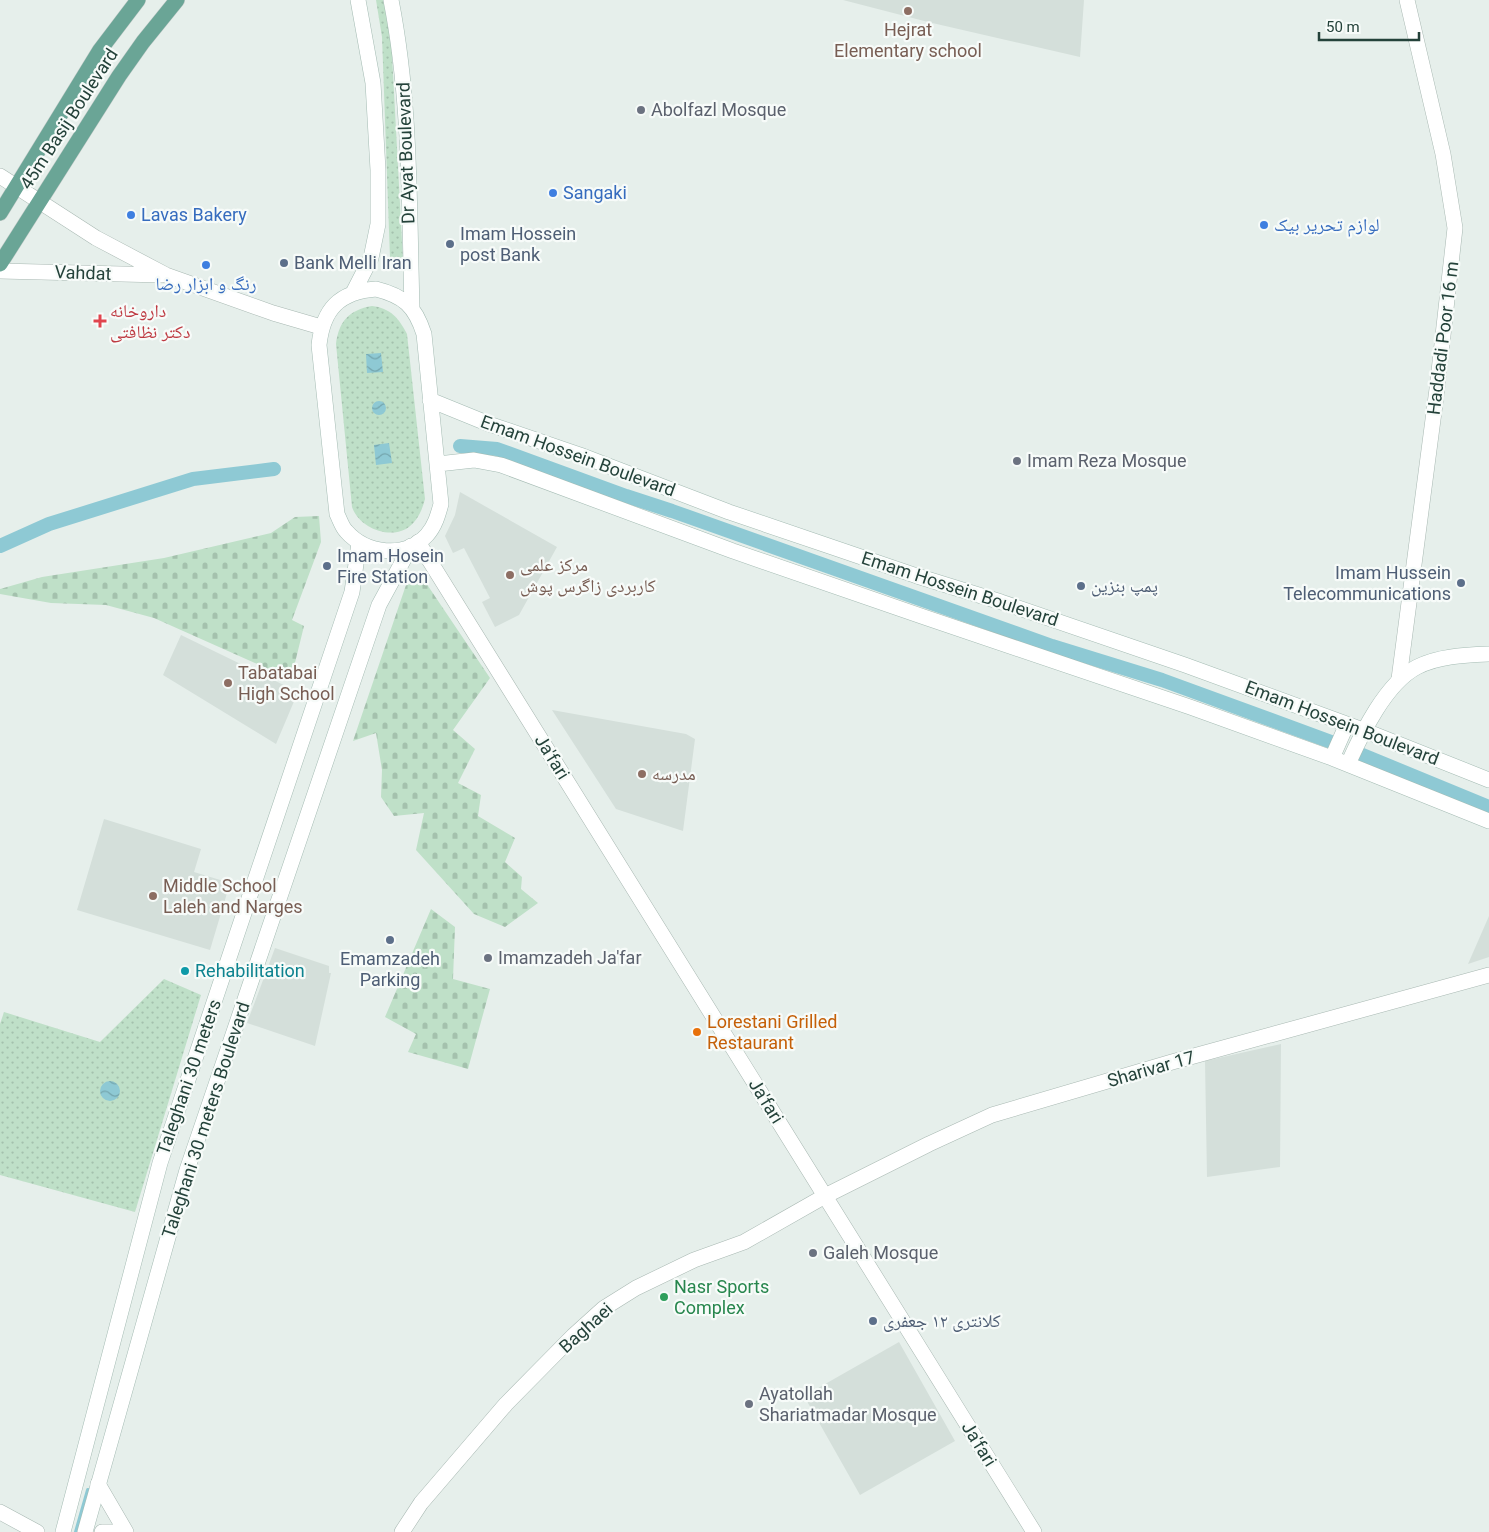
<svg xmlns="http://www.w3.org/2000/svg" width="1489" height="1532" font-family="Roboto,'Noto Naskh Arabic',sans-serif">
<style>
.built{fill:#d4dfda}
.grass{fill:url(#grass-dots)}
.cemetery{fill:url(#cemetery-stones)}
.water{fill:url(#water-waves)}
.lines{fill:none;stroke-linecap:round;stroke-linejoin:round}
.stream{stroke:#8ec9d4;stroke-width:4}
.canal{stroke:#8ec9d4;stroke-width:14}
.tertiary-casing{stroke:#a8b8b2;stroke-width:16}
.secondary-casing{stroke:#a4bbb3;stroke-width:16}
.primary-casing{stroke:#c2cac8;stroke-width:16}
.tertiary{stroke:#fff;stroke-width:15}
.secondary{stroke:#fff;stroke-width:15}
.primary{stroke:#6aa596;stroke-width:15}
.education-dot{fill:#8d6e63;stroke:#f7fbf9;stroke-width:2}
.worship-dot{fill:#6b7280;stroke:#f7fbf9;stroke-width:2}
.shop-dot{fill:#3f7fe0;stroke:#f7fbf9;stroke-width:2}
.service-dot{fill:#5c6f8a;stroke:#f7fbf9;stroke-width:2}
.health-dot{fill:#e0444e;stroke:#f7fbf9;stroke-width:2}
.culture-dot{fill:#0f9aa8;stroke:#f7fbf9;stroke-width:2}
.food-dot{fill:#e8710a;stroke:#f7fbf9;stroke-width:2}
.leisure-dot{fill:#2e9e5b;stroke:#f7fbf9;stroke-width:2}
.labels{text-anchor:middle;stroke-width:4.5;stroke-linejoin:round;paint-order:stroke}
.education-label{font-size:18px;fill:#785e54;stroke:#f7fbf9;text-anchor:start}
.worship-label{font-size:18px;fill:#5b616d;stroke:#f7fbf9;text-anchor:start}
.street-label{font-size:18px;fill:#24423a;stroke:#f7fbf9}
.shop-label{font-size:18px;fill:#366cbe;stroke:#f7fbf9;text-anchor:start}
.service-label{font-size:18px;fill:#4e5e75;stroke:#f7fbf9;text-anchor:start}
.health-label{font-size:18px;fill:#be3a42;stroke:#f7fbf9;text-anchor:start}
.culture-label{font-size:18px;fill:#0d838f;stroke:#f7fbf9;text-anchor:start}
.food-label{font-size:18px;fill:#c56008;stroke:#f7fbf9;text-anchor:start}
.leisure-label{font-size:18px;fill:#27864d;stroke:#f7fbf9;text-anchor:start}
</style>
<defs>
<pattern id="grass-dots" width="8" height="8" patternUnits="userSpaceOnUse" patternTransform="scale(1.25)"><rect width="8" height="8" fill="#bfe0c8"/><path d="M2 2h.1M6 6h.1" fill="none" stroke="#a4c1ad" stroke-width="1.8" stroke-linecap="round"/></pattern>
<pattern id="cemetery-stones" width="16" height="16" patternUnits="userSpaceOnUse" patternTransform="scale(1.25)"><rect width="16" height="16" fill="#bfe0c8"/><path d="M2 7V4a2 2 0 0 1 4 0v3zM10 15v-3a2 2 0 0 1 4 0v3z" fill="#a4c1ad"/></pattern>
<pattern id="water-waves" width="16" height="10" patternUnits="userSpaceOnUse" patternTransform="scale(1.25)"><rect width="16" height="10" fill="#8ec9d4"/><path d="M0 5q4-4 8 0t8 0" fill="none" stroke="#74a5ad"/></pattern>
</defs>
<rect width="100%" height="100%" fill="#e6efeb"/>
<!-- built -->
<path class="built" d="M 843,0 L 1084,0 L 1080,57 L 928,22 Z
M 460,492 L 557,547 L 519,615 L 495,627 L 482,602 L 490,598 L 464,548 L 453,553 L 445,536 L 455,515 Z
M 181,635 L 298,692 L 276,744 L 163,675 Z
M 552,710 L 686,734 L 695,739 L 683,831 L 616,809 Z
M 104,819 L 201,849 L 194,872 L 230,883 L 210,950 L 77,910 Z
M 1489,916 L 1489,957 L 1468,964 Z
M 275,948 L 329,966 L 329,973 L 331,973 L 315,1046 L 247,1023 Z
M 1281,1044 L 1280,1167 L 1207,1177 L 1205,1061 Z
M 899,1342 L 955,1441 L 860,1495 L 804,1396 Z"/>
<!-- grass -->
<path class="grass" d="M 376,0 L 384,0 L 391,36 L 403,260 L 390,258 L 382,37 Z
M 372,306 C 390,308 399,318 407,334 L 425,499 C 422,511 417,522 406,529 C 387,539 359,527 352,507 L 336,344 C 339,321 349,310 372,306 Z
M 164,979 L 201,995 L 135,1212 L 0,1175 L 0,1024 L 4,1012 L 100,1042 Z"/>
<!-- cemetery -->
<path class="cemetery" d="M 319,516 L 321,542 L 292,620 L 304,626 L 291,679 L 154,618 L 106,605 L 51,603 L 0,594 L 0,589 L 42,577 L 164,558 L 271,533 L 295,517 Z
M 424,580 L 490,678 L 453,730 L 475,749 L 458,783 L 481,795 L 478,816 L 515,838 L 505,862 L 522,877 L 521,889 L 538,903 L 505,927 L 474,914 L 416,850 L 424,813 L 394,816 L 381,797 L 382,770 L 376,733 L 353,741 L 406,585 Z
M 431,909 L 455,927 L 453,979 L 490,989 L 468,1069 L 408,1052 L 416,1034 L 385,1017 Z"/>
<!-- water -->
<path class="water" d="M 381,353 L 383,372 L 367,373 L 366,354 Z
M372 408a7 7 0 1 1 14 0a7 7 0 1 1-14 0Z
M 389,443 L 392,463 L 376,465 L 374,445 Z
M100 1091a10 10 0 1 1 20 0a10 10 0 1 1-20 0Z"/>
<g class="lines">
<!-- stream -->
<path class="stream" d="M 76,1532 L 88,1490"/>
<!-- canal -->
<path class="canal" d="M 460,446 L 497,449 L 626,496 L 672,511 L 1052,646 L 1162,680 L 1334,743
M 0,546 L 49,524 L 193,479 L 274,469
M 1360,754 L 1489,807"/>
<defs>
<path id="tertiary" d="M 0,176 L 96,238 L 166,275 L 273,313 L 321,327
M 0,271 L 162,275
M 418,542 L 1034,1532
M 1399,679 L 1437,389 L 1455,228 L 1443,154 L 1407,0
M 98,1484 L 126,1532
M 0,1512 L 37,1532
M 102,1532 L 112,1532
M 402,1532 L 421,1503 L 506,1404 L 573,1336 L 604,1308 L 636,1288 L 694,1260 L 744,1242 L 825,1196 L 929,1144 L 992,1115 L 1172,1062 L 1489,975"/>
<path id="secondary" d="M 391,0 C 411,101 409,205 412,308
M 376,289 C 404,296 415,306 424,334 L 441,504 C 438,515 435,526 427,535 C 405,559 366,554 346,531 C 342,527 340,520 337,514 L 319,345 C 323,309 339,292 376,289 Z
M 353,293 L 371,258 L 378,224 L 378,170 L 373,83 L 358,0
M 430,400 L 489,424 L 580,455 L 729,512 L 826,545 L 917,576 L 1001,602 L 1185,665 L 1363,730 L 1489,780
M 438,464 L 474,460 L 501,465 L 733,551 L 924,617 L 1190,707 L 1332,758 L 1489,821
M 1332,758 L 1347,724
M 1348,764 C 1362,733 1386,683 1417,667 C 1438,656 1465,655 1489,654
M 63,1532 L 160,1163 L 352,592 L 359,543
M 85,1532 L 187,1170 L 379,605 L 411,546"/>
<path id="primary" d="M 0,213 L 100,50 L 138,0
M 0,264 L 119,76 L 143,42 L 177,0"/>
</defs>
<!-- tertiary casing -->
<use href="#tertiary" class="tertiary-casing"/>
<!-- secondary casing -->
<use href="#secondary" class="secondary-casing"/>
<!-- primary casing -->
<use href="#primary" class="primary-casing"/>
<!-- tertiary -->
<use href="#tertiary" class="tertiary"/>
<!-- secondary -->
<use href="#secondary" class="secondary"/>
<!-- primary -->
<use href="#primary" class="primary"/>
</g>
<!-- markers -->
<g class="education-dot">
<circle cx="908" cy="11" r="5"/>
<circle cx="510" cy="575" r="5"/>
<circle cx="228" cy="683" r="5"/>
<circle cx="642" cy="774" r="5"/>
<circle cx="153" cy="896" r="5"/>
</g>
<g class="worship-dot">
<circle cx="641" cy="110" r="5"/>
<circle cx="1017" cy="461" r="5"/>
<circle cx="488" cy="958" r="5"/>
<circle cx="813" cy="1253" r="5"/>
<circle cx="749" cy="1404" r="5"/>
</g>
<g class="shop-dot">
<circle cx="553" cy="193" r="5"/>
<circle cx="131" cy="215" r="5"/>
<circle cx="1264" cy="225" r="5"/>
<circle cx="206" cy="265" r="5"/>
</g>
<g class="service-dot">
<circle cx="450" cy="244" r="5"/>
<circle cx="284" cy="263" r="5"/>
<circle cx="327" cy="566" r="5"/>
<circle cx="1461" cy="583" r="5"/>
<circle cx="1081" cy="586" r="5"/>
<circle cx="390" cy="940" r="5"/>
<circle cx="873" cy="1321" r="5"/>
</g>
<path class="health-dot" d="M97.5 313.5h5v5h5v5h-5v5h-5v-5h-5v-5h5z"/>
<circle class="culture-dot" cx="185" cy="971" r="5"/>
<circle class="food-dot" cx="697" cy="1032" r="5"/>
<circle class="leisure-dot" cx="664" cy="1297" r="5"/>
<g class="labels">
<!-- education labels -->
<g class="education-label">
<text x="908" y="36" text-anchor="middle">Hejrat<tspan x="908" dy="21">Elementary school</tspan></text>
<text x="520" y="571">مرکز علمی<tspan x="520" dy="21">کاربردی زاگرس پوش</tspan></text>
<text x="238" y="679">Tabatabai<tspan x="238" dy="21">High School</tspan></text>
<text x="652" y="780">مدرسه</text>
<text x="163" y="892">Middle School<tspan x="163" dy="21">Laleh and Narges</tspan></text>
</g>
<!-- worship labels -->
<g class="worship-label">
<text x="651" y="116">Abolfazl Mosque</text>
<text x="1027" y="467">Imam Reza Mosque</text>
<text x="498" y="964">Imamzadeh Ja'far</text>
<text x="823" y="1259">Galeh Mosque</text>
<text x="759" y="1400">Ayatollah<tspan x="759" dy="21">Shariatmadar Mosque</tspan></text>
</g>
<!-- street labels -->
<g class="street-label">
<text transform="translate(69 119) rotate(-57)" y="6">45m Basij Boulevard</text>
<text transform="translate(406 153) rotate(-92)" y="6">Dr Ayat Boulevard</text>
<text transform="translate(83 273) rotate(2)" y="6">Vahdat</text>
<text transform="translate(1443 338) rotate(-83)" y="6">Haddadi Poor 16 m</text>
<text transform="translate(578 456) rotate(20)" y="6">Emam Hossein Boulevard</text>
<text transform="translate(960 589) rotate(18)" y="6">Emam Hossein Boulevard</text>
<text transform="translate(1342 723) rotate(21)" y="6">Emam Hossein Boulevard</text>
<text transform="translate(552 757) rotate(58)" y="6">Ja'fari</text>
<text transform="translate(1151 1069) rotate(-16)" y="6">Sharivar 17</text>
<text transform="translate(189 1077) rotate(-71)" y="6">Taleghani 30 meters</text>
<text transform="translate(766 1101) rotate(58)" y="6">Ja'fari</text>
<text transform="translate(206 1120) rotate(-72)" y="6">Taleghani 30 meters Boulevard</text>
<text transform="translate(586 1328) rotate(-42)" y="6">Baghaei</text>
<text transform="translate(979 1444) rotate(58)" y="6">Ja'fari</text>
</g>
<!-- shop labels -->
<g class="shop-label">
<text x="563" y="199">Sangaki</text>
<text x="141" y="221">Lavas Bakery</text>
<text x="1274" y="231">لوازم تحریر بیک</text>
<text x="206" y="290" text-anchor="middle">رنگ و ابزار رضا</text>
</g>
<!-- service labels -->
<g class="service-label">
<text x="460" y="240">Imam Hossein<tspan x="460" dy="21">post Bank</tspan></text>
<text x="294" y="269">Bank Melli Iran</text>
<text x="337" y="562">Imam Hosein<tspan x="337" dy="21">Fire Station</tspan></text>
<text x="1451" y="579" text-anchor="end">Imam Hussein<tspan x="1451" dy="21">Telecommunications</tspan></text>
<text x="1091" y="592">پمپ بنزین</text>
<text x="390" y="965" text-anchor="middle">Emamzadeh<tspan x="390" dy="21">Parking</tspan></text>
<text x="883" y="1327">کلانتری ۱۲ جعفری</text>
</g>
<!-- health labels -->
<g class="health-label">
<text x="110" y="317">داروخانه<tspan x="110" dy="21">دکتر نظافتی</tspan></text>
</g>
<!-- culture labels -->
<g class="culture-label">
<text x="195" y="977">Rehabilitation</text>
</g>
<!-- food labels -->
<g class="food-label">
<text x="707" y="1028">Lorestani Grilled<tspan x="707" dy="21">Restaurant</tspan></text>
</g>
<!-- leisure labels -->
<g class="leisure-label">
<text x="674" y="1293">Nasr Sports<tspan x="674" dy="21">Complex</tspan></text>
</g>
</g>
<!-- scale -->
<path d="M1319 32v8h100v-8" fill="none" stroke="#24423a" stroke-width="2.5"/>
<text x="1326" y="32" font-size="15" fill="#24423a" stroke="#f7fbf9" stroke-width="4" paint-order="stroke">50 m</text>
</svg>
